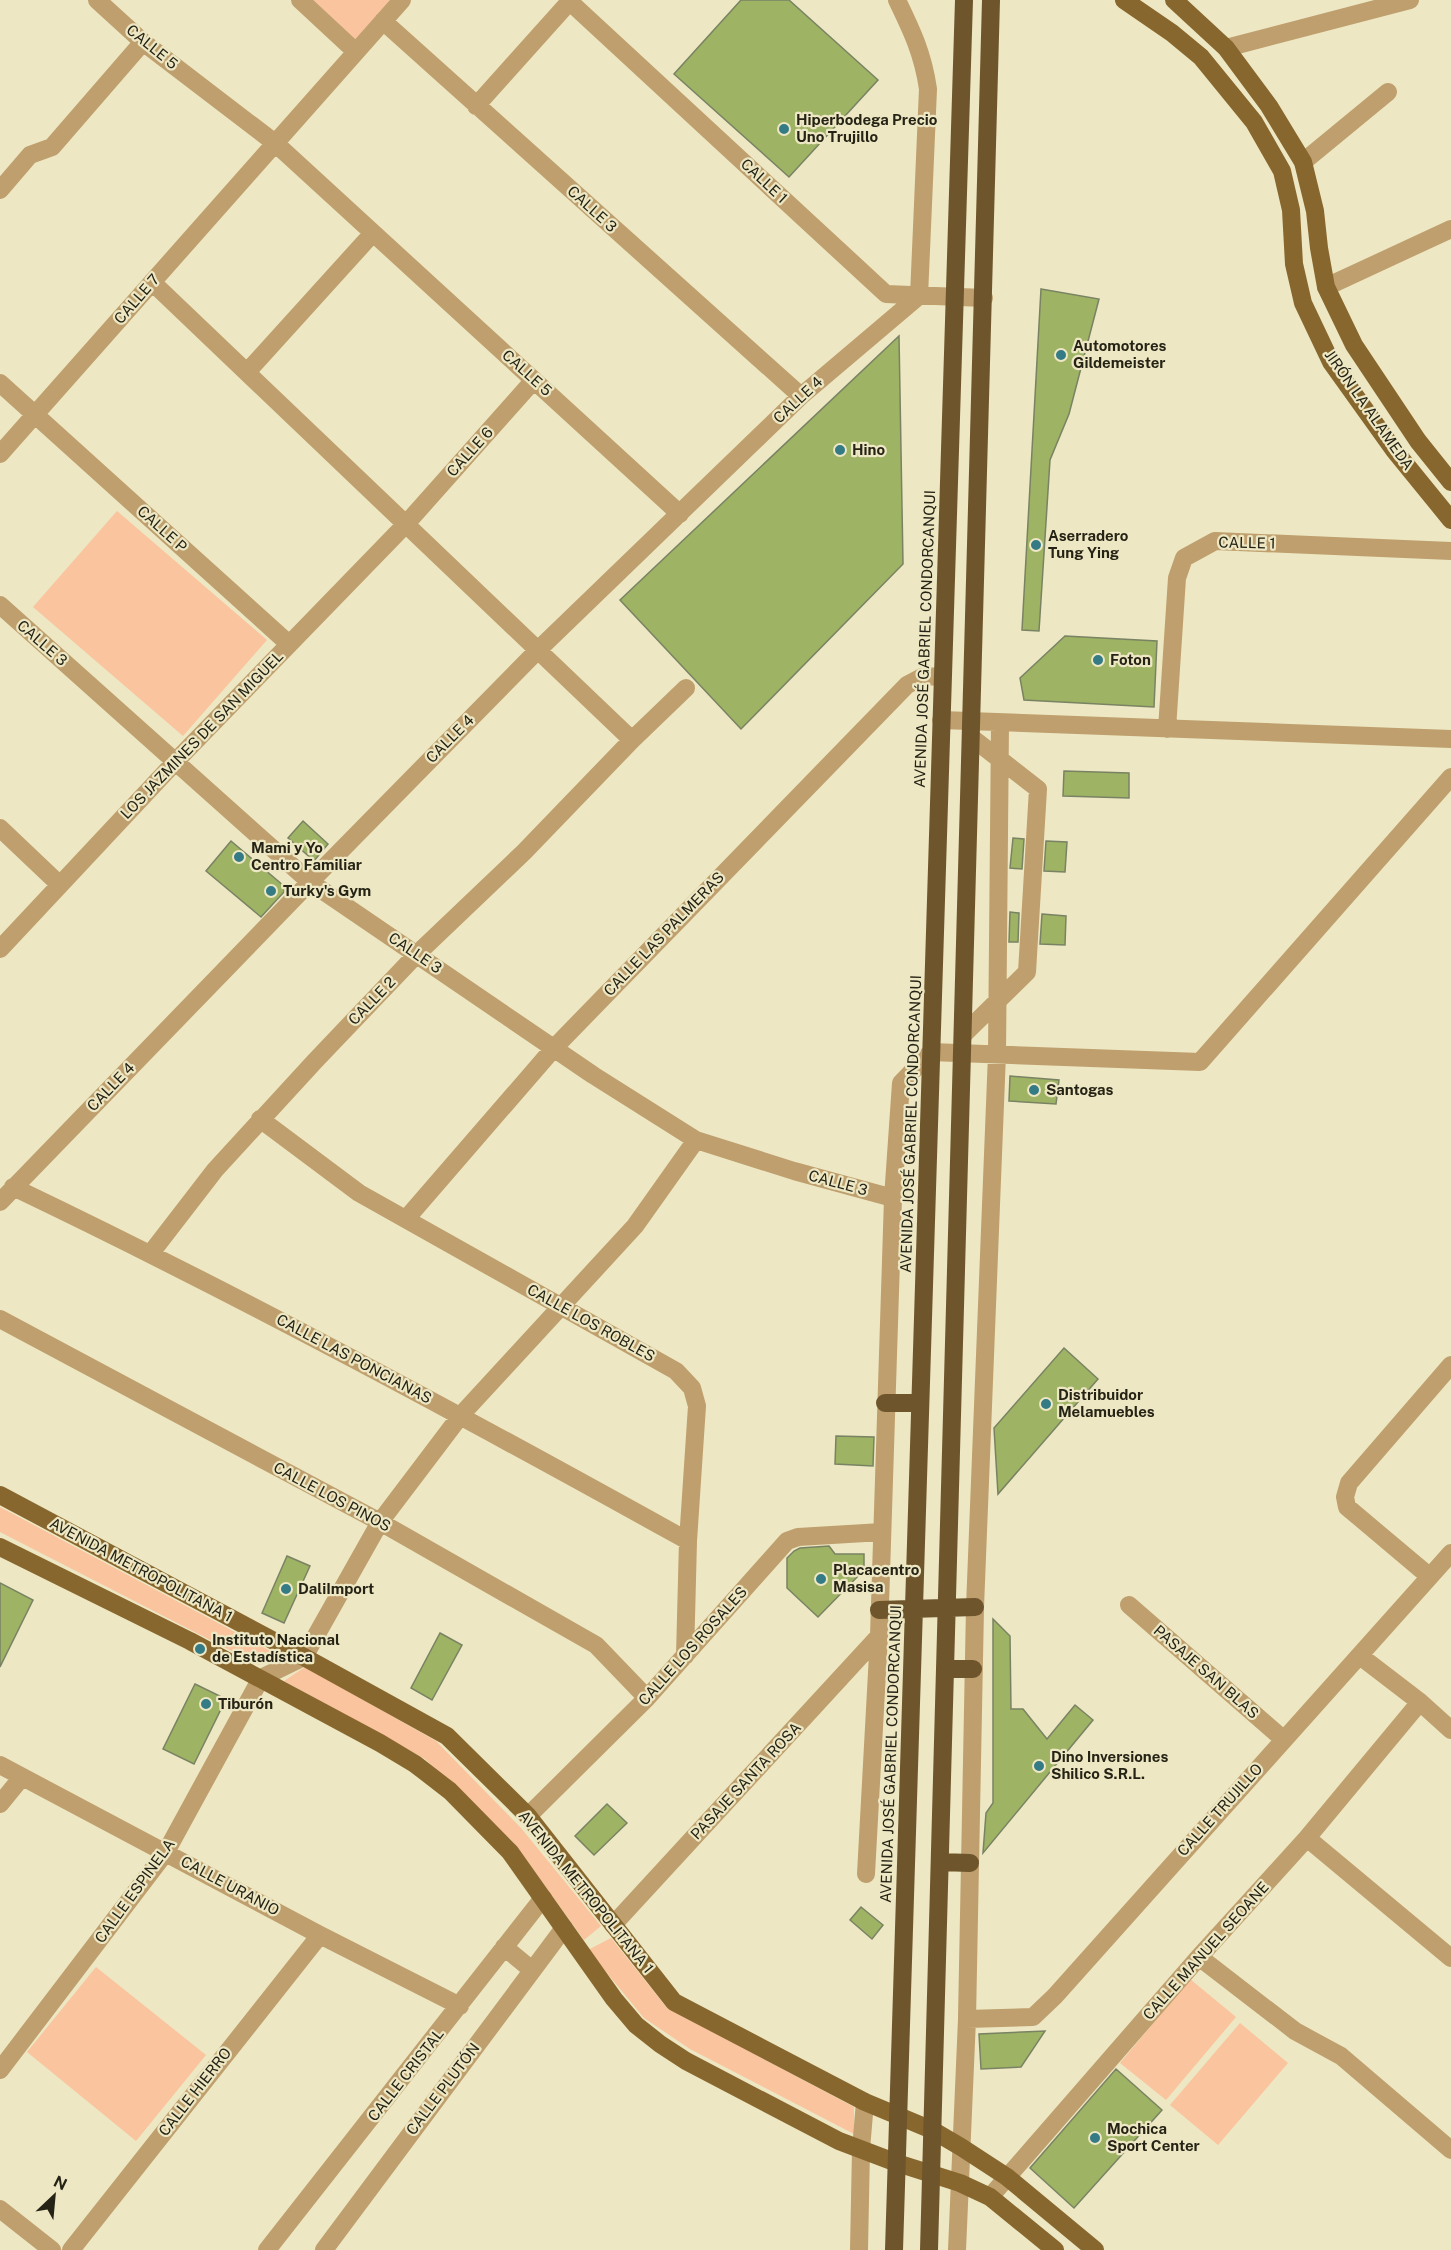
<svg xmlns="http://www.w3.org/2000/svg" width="1451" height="2250" font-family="'Public Sans',sans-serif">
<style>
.green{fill:#f9c49e}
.building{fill:#9eb364;stroke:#798363;stroke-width:1.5}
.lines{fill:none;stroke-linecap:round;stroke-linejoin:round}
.minor{stroke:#be9f6d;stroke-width:18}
.major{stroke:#88672e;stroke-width:18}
.highway{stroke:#6e552c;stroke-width:18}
.poi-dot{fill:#347b85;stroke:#ede7c3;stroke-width:2}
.labels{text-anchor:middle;stroke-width:4.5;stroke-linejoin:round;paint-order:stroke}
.street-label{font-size:15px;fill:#252315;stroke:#ede7c3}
.poi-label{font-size:15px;font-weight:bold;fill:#252315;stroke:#ede7c3;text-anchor:start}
</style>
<rect width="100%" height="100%" fill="#ede7c3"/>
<!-- green -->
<path class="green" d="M 308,0 L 391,0 L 355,43 Z
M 117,511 L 267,640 L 183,736 L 33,607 Z
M 0,1507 L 278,1655 L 259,1665 L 0,1532 Z
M 305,1667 L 436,1741 L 521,1828 L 601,1926 L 584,1940 L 513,1842 L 425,1759 L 284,1681 Z
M 611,1938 L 667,2008 L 854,2107 L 854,2134 L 690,2049 L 644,2018 L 588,1950 Z
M 96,1967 L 206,2055 L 136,2141 L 27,2052 Z
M 1190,1979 L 1236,2017 L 1166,2100 L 1120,2063 Z
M 1240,2023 L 1288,2063 L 1218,2145 L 1170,2105 Z"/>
<!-- building -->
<path class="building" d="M 741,0 L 789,0 L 878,80 L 789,177 L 674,74 Z
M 1041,289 L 1099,299 L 1069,414 L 1050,460 L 1039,631 L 1022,630 Z
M 899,336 L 903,564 L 741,729 L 620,600 Z
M 1065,636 L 1157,641 L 1154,707 L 1024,700 L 1020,678 Z
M 1064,771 L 1129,773 L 1129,798 L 1063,796 Z
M 303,821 L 328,844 L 314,861 L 288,838 Z
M 1013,838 L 1024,839 L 1022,869 L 1010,868 Z
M 231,841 L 284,886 L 284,892 L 261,917 L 206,871 Z
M 1046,841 L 1067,842 L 1065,872 L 1044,871 Z
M 1010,912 L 1019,913 L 1018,942 L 1009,942 Z
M 1042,914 L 1066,916 L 1065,945 L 1040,944 Z
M 1010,1076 L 1059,1080 L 1056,1104 L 1009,1101 Z
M 1064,1348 L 1098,1379 L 998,1494 L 994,1428 Z
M 836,1436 L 874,1437 L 873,1466 L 835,1464 Z
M 829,1546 L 835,1554 L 864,1554 L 864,1570 L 818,1617 L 787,1588 L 787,1558 L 794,1551 L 800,1548 Z
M 287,1556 L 310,1566 L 284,1623 L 262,1613 Z
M 0,1583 L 33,1600 L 0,1667 Z
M 993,1619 L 1010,1636 L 1011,1709 L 1023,1709 L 1047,1739 L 1075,1705 L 1093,1720 L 983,1853 L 986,1813 L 993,1803 Z
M 440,1633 L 462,1645 L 432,1700 L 411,1688 Z
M 195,1684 L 226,1699 L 194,1764 L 163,1749 Z
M 607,1804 L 627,1823 L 594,1855 L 575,1836 Z
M 861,1907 L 883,1925 L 872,1939 L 850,1920 Z
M 1045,2031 L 1021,2067 L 981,2069 L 979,2034 Z
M 1116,2069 L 1162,2110 L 1074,2208 L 1030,2168 Z"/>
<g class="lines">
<!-- minor -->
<path class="minor" d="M 97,0 L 143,42 L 275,143 L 680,514
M 300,0 L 356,52
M 570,2 L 886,294 L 984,298
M 383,21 L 801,396
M 1226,48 L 1410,0
M 476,106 L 571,0
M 1303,162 L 1388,92
M 0,190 L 30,155 L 52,147 L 143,42
M 152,282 L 632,740
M 1326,287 L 1451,229
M 247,372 L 373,233
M 0,383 L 289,644
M 0,454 L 402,0
M 0,605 L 310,882 L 593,1075 L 696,1140 L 794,1171 L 893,1198
M 941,720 L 1451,739
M 1167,729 L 1177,578 L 1184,558 L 1215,541 L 1451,551
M 0,828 L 60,885
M 0,949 L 176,761 L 406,524 L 534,380
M 963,1035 L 1027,972 L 1038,789 L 971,737
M 260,1119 L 359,1193 L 676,1371 L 692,1388 L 697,1406 L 688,1541 L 685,1656
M 13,1187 C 243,1297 466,1418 688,1541
M 0,1202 L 310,882 L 538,650 L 801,396 L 919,296 L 928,89 C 923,54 912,31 897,0
M 406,1219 L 554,1048 L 907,685 L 924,676 L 941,677
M 151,1253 L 215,1170 L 315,1061 L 417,954 L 524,852 L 632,740 L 686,688
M 0,1319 L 380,1522 L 596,1645 L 647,1698
M 1429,1576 L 1347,1507 L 1345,1497 L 1349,1483 L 1451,1365
M 1129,1605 L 1283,1739
M 1360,1656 L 1420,1702 L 1451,1730
M 0,1765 L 320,1935 L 460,2006
M 0,1804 L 22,1777
M 528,1816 L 647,1698 L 787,1541 L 798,1537 L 882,1532
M 1307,1838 L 1451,1958
M 866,1874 L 879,1636 L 893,1198 L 901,1083 L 931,1052 L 1200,1062 L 1451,777
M 613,1925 L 879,1636
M 504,1947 L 532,1970
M 1199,1957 L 1295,2031 L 1341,2056 L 1451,2150
M 967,2019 L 1033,2017 L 1055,1996 L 1451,1553
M 0,2070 L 166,1852 L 261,1678 L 304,1657 L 380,1522 L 461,1415 L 635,1226 L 696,1140
M 990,2197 L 1199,1957 L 1307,1838 L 1420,1702
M 0,2209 L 52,2250
M 71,2250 L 320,1935
M 267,2250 L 543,1898
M 324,2250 L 564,1928
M 859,2250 L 861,2149 L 865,2102
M 957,2250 L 967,2019 L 975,1607 L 997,1054 L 1000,723"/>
<!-- major -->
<path class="major" d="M 1124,0 L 1172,33 L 1201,57 L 1254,122 L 1282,171 L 1291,210 L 1294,264 L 1303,303 L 1331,362 L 1394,450 L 1451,520
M 1174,0 L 1226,48 L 1269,106 L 1303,162 L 1315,211 L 1319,248 L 1326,287 L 1354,345 L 1418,441 L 1451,482
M 0,1495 L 304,1657 L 447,1736 L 528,1816 L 674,2002 L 865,2102 L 932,2130 L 961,2147 L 1007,2177 L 1095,2250
M 0,1547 L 190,1641 L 380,1743 L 415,1764 L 450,1791 L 510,1852 L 614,1999 L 636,2025 L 660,2044 L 686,2061 L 839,2141 L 897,2163 L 960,2183 L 990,2197 L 1055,2250"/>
<!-- highway -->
<path class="highway" d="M 885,1403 L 919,1403
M 879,1610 L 975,1607
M 945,1669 L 973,1669
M 940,1862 L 970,1863
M 894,2250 L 964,0
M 929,2250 L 991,0"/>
</g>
<!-- markers -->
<g class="poi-dot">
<circle cx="784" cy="129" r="6"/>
<circle cx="1061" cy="355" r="6"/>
<circle cx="840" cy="450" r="6"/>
<circle cx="1036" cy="545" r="6"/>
<circle cx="1098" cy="660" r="6"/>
<circle cx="239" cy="857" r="6"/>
<circle cx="271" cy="891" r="6"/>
<circle cx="1034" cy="1090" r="6"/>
<circle cx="1046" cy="1404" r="6"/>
<circle cx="821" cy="1579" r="6"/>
<circle cx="286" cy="1589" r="6"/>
<circle cx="200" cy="1649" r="6"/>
<circle cx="206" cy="1704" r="6"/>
<circle cx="1039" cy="1766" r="6"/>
<circle cx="1095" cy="2138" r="6"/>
</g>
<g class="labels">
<!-- street labels -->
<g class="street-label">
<text transform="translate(152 47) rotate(39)" y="5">CALLE 5</text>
<text transform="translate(764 181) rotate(43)" y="5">CALLE 1</text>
<text transform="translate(592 209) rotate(42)" y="5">CALLE 3</text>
<text transform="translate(137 299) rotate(-49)" y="5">CALLE 7</text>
<text transform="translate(527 373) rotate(42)" y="5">CALLE 5</text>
<text transform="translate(798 400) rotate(-43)" y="5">CALLE 4</text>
<text transform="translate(1369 410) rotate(55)" y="5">JIRÓN LA ALAMEDA</text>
<text transform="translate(470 452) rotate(-48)" y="5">CALLE 6</text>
<text transform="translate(162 529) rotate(42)" y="5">CALLE P</text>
<text transform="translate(1247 543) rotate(1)" y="5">CALLE 1</text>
<text transform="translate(925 639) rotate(-88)" y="5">AVENIDA JOSÉ GABRIEL CONDORCANQUI</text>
<text transform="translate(42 643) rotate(41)" y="5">CALLE 3</text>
<text transform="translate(202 735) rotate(-46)" y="5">LOS JAZMINES DE SAN MIGUEL</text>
<text transform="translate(450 739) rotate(-45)" y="5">CALLE 4</text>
<text transform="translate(664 934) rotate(-46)" y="5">CALLE LAS PALMERAS</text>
<text transform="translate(415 953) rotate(34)" y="5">CALLE 3</text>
<text transform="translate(372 1001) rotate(-46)" y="5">CALLE 2</text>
<text transform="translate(111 1087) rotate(-46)" y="5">CALLE 4</text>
<text transform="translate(911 1124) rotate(-88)" y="5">AVENIDA JOSÉ GABRIEL CONDORCANQUI</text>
<text transform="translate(838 1183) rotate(15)" y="5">CALLE 3</text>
<text transform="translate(591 1323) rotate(29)" y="5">CALLE LOS ROBLES</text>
<text transform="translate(354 1359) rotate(28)" y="5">CALLE LAS PONCIANAS</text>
<text transform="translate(332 1497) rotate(28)" y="5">CALLE LOS PINOS</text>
<text transform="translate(141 1570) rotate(28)" y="5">AVENIDA METROPOLITANA 1</text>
<text transform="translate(693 1646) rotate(-48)" y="5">CALLE LOS ROSALES</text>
<text transform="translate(1206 1672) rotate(41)" y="5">PASAJE SAN BLAS</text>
<text transform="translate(891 1754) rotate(-88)" y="5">AVENIDA JOSÉ GABRIEL CONDORCANQUI</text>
<text transform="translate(746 1781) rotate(-47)" y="5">PASAJE SANTA ROSA</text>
<text transform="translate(1220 1810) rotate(-48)" y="5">CALLE TRUJILLO</text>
<text transform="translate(230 1886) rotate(28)" y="5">CALLE URANIO</text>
<text transform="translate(135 1891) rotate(-54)" y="5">CALLE ESPINELA</text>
<text transform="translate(586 1892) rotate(51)" y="5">AVENIDA METROPOLITANA 1</text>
<text transform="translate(1206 1951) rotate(-48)" y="5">CALLE MANUEL SEOANE</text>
<text transform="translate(406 2075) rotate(-52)" y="5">CALLE CRISTAL</text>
<text transform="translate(443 2089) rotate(-53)" y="5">CALLE PLUTÓN</text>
<text transform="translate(195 2092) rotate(-52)" y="5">CALLE HIERRO</text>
</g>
<!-- poi labels -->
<g class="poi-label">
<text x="796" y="125">Hiperbodega Precio<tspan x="796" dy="17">Uno Trujillo</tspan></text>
<text x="1073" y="351">Automotores<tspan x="1073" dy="17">Gildemeister</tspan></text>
<text x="852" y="455">Hino</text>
<text x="1048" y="541">Aserradero<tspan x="1048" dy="17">Tung Ying</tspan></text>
<text x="1110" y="665">Foton</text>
<text x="251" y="853">Mami y Yo<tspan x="251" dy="17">Centro Familiar</tspan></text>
<text x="283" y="896">Turky's Gym</text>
<text x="1046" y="1095">Santogas</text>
<text x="1058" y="1400">Distribuidor<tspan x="1058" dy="17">Melamuebles</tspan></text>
<text x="833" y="1575">Placacentro<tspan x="833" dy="17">Masisa</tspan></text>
<text x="298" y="1594">DaliImport</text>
<text x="212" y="1645">Instituto Nacional<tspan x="212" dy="17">de Estadística</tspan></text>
<text x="218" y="1709">Tiburón</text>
<text x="1051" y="1762">Dino Inversiones<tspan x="1051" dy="17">Shilico S.R.L.</tspan></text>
<text x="1107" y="2134">Mochica<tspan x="1107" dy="17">Sport Center</tspan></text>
</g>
</g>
<!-- north arrow -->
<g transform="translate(54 2196) rotate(26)" stroke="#ede7c3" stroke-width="4.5" paint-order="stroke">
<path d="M0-4.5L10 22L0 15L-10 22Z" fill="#252315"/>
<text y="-9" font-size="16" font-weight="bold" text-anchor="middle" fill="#252315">N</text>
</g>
</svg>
